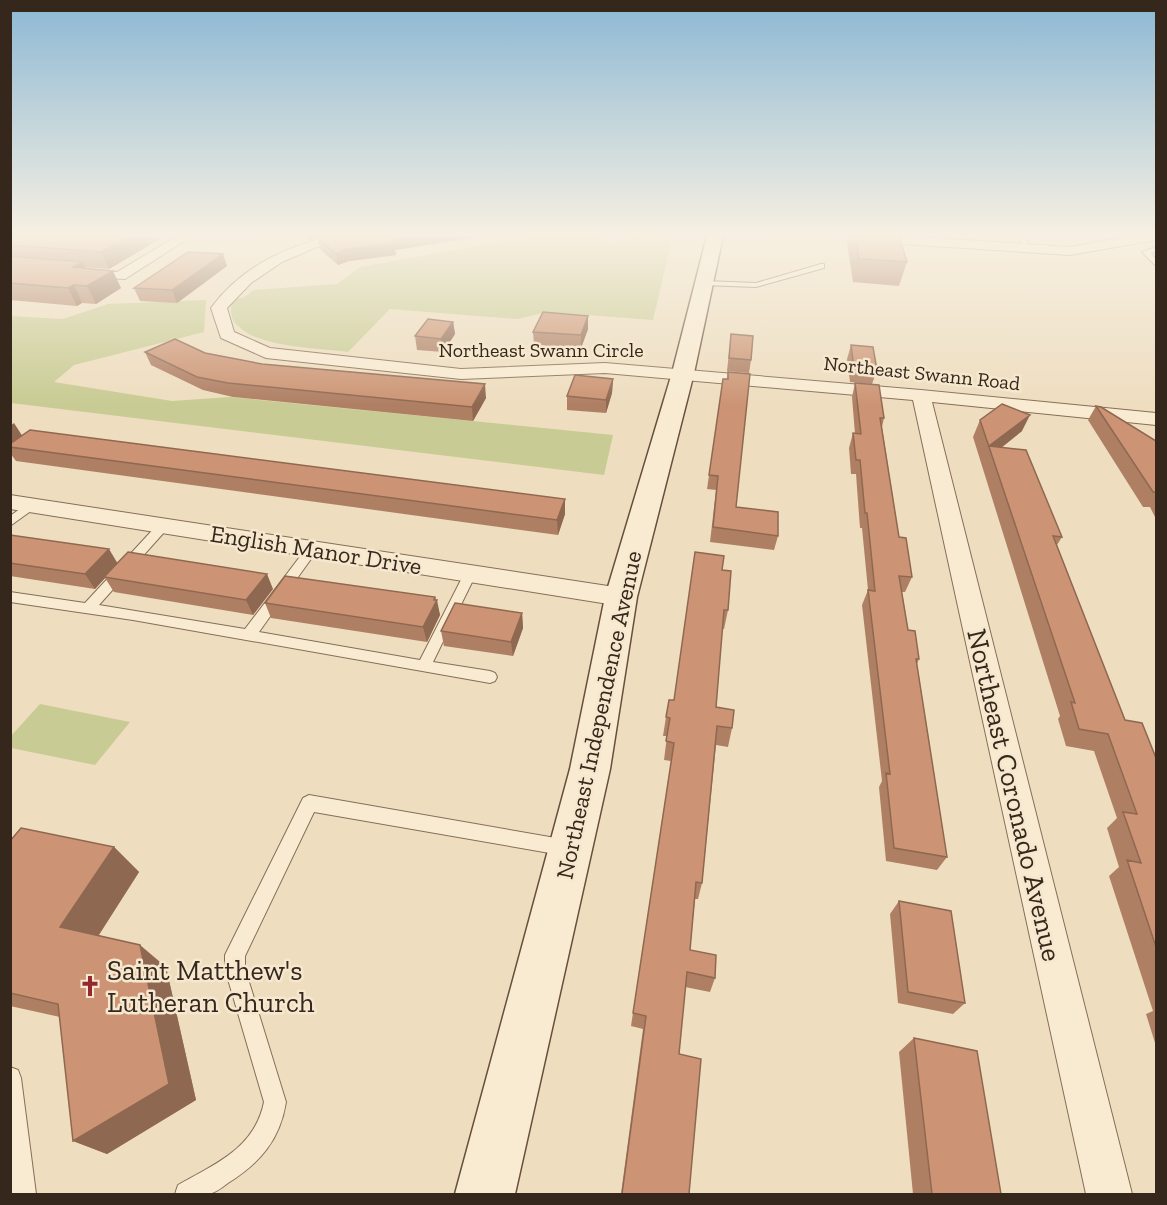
<svg xmlns="http://www.w3.org/2000/svg" width="1167" height="1205" font-family="'Zilla Slab',serif">
<style>
.green{fill:#c8cb93}
.lines{fill:none;stroke-linecap:round;stroke-linejoin:round}
.lane-casing{stroke:#866e57;stroke-width:2}
.street-casing{stroke:#866e57;stroke-width:2}
.secondary-casing{stroke:#684f3b;stroke-width:3}
.lane{fill:#f9ebd2;fill-rule:evenodd}
.street{fill:#f9ebd2;fill-rule:evenodd}
.secondary{fill:#f9ebd2;fill-rule:evenodd}
.wall{fill:#af7f64}
.shaded-wall{fill:#8f6851}
.building{fill:#cc9474;stroke:#8f6851;stroke-width:1.5}
.labels{text-anchor:middle;stroke-width:5;stroke-linejoin:round;paint-order:stroke}
.far-street-label{font-size:20px;fill:#36271c;stroke:#f5e8ce}
.street-label{font-size:24px;fill:#36271c;stroke:#f5e8ce}
.near-street-label{font-size:28px;fill:#36271c;stroke:#f5e8ce}
.near-poi-label{font-size:28px;fill:#36271c;stroke:#f5e8ce;text-anchor:start}
</style>
<rect width="100%" height="100%" fill="#eeddbf"/>
<!-- green -->
<path class="green" d="M 533,236 L 602,236 L 612,244 L 633,237 L 672,239 L 653,320 L 547,312 L 518,319 L 390,309 L 348,352 C 318,348 258,348 237,325 C 229,317 231,308 232,299 L 243,298 L 254,290 L 337,284 L 360,267 Z
M 206,300 L 204,332 L 74,365 L 54,382 L 172,401 L 230,397 L 613,435 L 604,475 L 11,403 L 10,316 L 63,319 L 108,304 Z
M 40,704 L 130,722 L 95,765 L 11,748 L 11,736 Z"/>
<g class="lines">
<defs>
<path id="lane" d="M 1017,236 L 1024,236 L 1030,249 L 1026,249 Z
M 1156,247 L 1156,251 L 1151,253 L 1156,260 L 1156,266 L 1142,252 Z
M 821,264 L 824,264 L 824,268 L 756,287 L 704,285 L 700,283 L 704,281 L 756,283 Z
M 31,501 L 35,502 L 37,505 L 35,508 L 10,526 L 10,516 Z
M 163,522 L 167,523 L 169,526 L 167,529 L 99,605 L 245,629 L 308,546 L 312,545 L 318,549 L 259,632 L 420,660 L 464,574 L 470,570 L 476,574 L 433,662 L 490,671 L 495,673 L 497,677 L 495,681 L 490,683 L 133,620 L 10,602 L 10,592 L 85,603 L 159,523 Z
M 309,795 L 567,840 L 573,842 L 576,848 L 573,854 L 567,856 L 314,812 L 245,956 L 245,969 L 286,1102 C 280,1140 260,1163 228,1183 C 223,1187 215,1193 208,1194 C 198,1197 185,1194 175,1194 L 178,1185 C 215,1164 255,1148 264,1102 L 225,969 L 225,955 L 303,798 Z
M 10,1067 L 18,1070 L 21,1078 L 36,1194 L 12,1194 Z"/>
<path id="street" d="M 177,236 L 192,236 L 125,279 L 83,277 L 76,273 L 83,269 L 117,272 Z
M 330,236 L 357,236 L 317,247 L 282,262 L 251,283 L 227,308 L 234,332 L 270,348 L 461,369 L 605,363 L 921,390 L 1156,413 L 1156,425 L 932,402 L 1132,1194 L 1086,1194 L 913,400 L 605,373 L 461,379 L 266,358 L 221,338 L 211,308 C 240,268 283,248 330,236 Z
M 836,236 L 904,236 L 1070,247 L 1131,236 L 1156,236 L 1156,240 L 1070,255 L 842,240 Z
M 10,495 L 621,588 L 630,591 L 634,597 L 630,603 L 621,606 L 10,509 Z"/>
<path id="secondary" d="M 707,236 L 723,236 L 694,373 L 637,597 L 610,769 L 515,1194 L 455,1194 L 570,769 L 605,597 L 672,373 Z"/>
</defs>
<!-- lane casing -->
<use href="#lane" class="lane-casing"/>
<!-- street casing -->
<use href="#street" class="street-casing"/>
<!-- secondary casing -->
<use href="#secondary" class="secondary-casing"/>
<!-- lane -->
<use href="#lane" class="lane"/>
<!-- street -->
<use href="#street" class="street"/>
<!-- secondary -->
<use href="#secondary" class="secondary"/>
</g>
<!-- wall -->
<path class="wall" d="M 10,236 L 165,236 L 109,269 L 85,267 L 121,288 L 96,304 L 82,303 L 77,306 L 10,300 Z
M 305,236 L 483,236 L 395,250 L 396,255 L 349,261 L 338,265 L 320,249 L 317,237 L 309,240 Z
M 849,236 L 899,236 L 907,262 L 899,286 L 853,282 L 847,243 Z
M 223,254 L 227,266 L 177,303 L 140,301 L 134,288 Z
M 453,322 L 455,334 L 443,352 L 417,350 L 415,336 Z
M 588,329 L 581,348 L 534,345 L 533,332 Z
M 731,334 L 751,360 L 749,373 L 727,371 Z
M 851,345 L 877,370 L 872,384 L 850,382 L 847,359 Z
M 145,352 L 205,353 L 262,364 L 486,398 L 473,421 L 233,397 L 203,390 L 151,365 Z
M 728,372 L 736,507 L 778,536 L 774,550 L 710,542 L 716,490 L 707,489 L 723,379 L 727,379 Z
M 613,379 L 612,393 L 606,413 L 567,410 L 567,396 Z
M 855,383 L 884,418 L 882,427 L 899,537 L 912,577 L 905,592 L 902,592 L 908,630 L 919,659 L 917,664 L 947,857 L 937,870 L 886,861 L 879,787 L 882,781 L 862,605 L 868,590 L 862,528 L 860,528 L 856,474 L 851,474 L 849,448 L 853,433 L 855,434 L 852,397 Z
M 1096,406 L 1156,441 L 1156,519 L 1150,507 L 1143,507 L 1088,420 Z
M 980,420 L 1022,431 L 1001,448 L 1062,537 L 1057,545 L 1125,720 L 1156,758 L 1156,1046 L 1146,1014 L 1153,1011 L 1109,876 L 1119,867 L 1107,828 L 1117,818 L 1094,751 L 1066,746 L 1058,719 L 1060,716 L 973,437 Z
M 10,423 L 22,436 L 565,499 L 565,514 L 558,535 L 16,461 L 10,453 Z
M 10,535 L 117,563 L 273,589 L 253,615 L 114,592 L 105,578 L 95,589 L 10,576 Z
M 722,570 L 728,610 L 724,629 L 722,629 L 716,707 L 732,728 L 728,747 L 716,745 L 702,883 L 698,899 L 695,899 L 690,950 L 715,978 L 710,992 L 685,987 L 679,1054 L 689,1194 L 621,1194 L 643,1029 L 631,1026 L 671,761 L 664,760 L 667,736 L 663,736 L 666,717 L 674,700 Z
M 435,597 L 440,615 L 427,642 L 271,618 L 265,603 Z
M 522,613 L 523,628 L 513,656 L 444,646 L 441,631 Z
M 10,841 L 114,847 L 139,872 L 99,935 L 166,967 L 196,1100 L 107,1154 L 73,1141 L 60,1017 L 10,1006 Z
M 899,901 L 965,1003 L 953,1014 L 898,1003 L 890,914 Z
M 914,1038 L 1001,1194 L 913,1194 L 899,1052 Z"/>
<!-- shaded-wall -->
<path class="shaded-wall" d="M 129,236 L 165,236 L 109,269 L 101,252 Z
M 308,236 L 321,236 L 309,240 Z
M 409,236 L 483,236 L 395,250 L 396,255 L 349,261 L 338,265 L 336,254 L 346,249 L 391,239 Z
M 223,254 L 227,266 L 177,303 L 172,290 Z
M 83,262 L 91,280 L 73,267 Z
M 113,271 L 121,288 L 96,304 L 87,286 Z
M 74,285 L 82,303 L 77,306 L 68,288 Z
M 588,316 L 588,329 L 581,348 L 581,335 Z
M 453,322 L 455,334 L 443,352 L 441,339 Z
M 613,379 L 612,393 L 606,413 L 606,400 Z
M 485,384 L 486,398 L 473,421 L 472,407 Z
M 1030,415 L 1022,431 L 992,455 L 989,446 Z
M 14,423 L 23,437 L 10,447 L 10,426 Z
M 565,499 L 565,514 L 558,535 L 557,520 Z
M 109,549 L 118,564 L 104,577 L 105,578 L 95,589 L 85,574 Z
M 267,574 L 273,589 L 253,615 L 246,600 Z
M 435,597 L 436,603 L 437,600 L 440,615 L 427,642 L 423,627 Z
M 522,613 L 523,628 L 513,656 L 511,642 Z
M 114,847 L 139,872 L 89,950 L 60,927 Z
M 140,945 L 166,967 L 196,1100 L 107,1154 L 73,1141 Z"/>
<!-- building -->
<path class="building" d="M 10,236 L 129,236 L 101,252 L 10,245 Z
M 321,236 L 409,236 L 391,239 L 394,243 L 346,249 L 336,254 L 317,237 Z
M 855,236 L 899,236 L 907,262 L 859,259 Z
M 188,252 L 223,254 L 172,290 L 134,288 Z
M 10,256 L 83,262 L 73,267 L 113,271 L 87,286 L 74,285 L 68,288 L 10,283 Z
M 543,312 L 588,316 L 581,335 L 533,332 Z
M 428,319 L 453,322 L 441,339 L 415,336 Z
M 731,334 L 753,336 L 751,360 L 729,358 Z
M 175,339 L 205,353 L 262,364 L 485,384 L 472,407 L 228,383 L 197,377 L 145,352 Z
M 851,345 L 873,347 L 877,370 L 854,368 Z
M 728,372 L 750,374 L 736,507 L 778,512 L 778,536 L 713,527 L 718,476 L 709,475 L 723,379 L 728,379 Z
M 575,375 L 613,379 L 606,400 L 567,396 Z
M 855,383 L 879,385 L 884,418 L 880,418 L 899,537 L 906,538 L 912,577 L 899,576 L 908,630 L 915,631 L 919,659 L 916,659 L 947,857 L 894,848 L 886,773 L 890,774 L 868,590 L 875,591 L 867,513 L 865,513 L 860,460 L 856,460 L 853,433 L 861,434 Z
M 1002,404 L 1030,415 L 989,446 L 1026,450 L 1062,537 L 1053,536 L 1125,720 L 1142,723 L 1156,758 L 1156,947 L 1127,860 L 1141,863 L 1123,812 L 1137,814 L 1108,734 L 1079,729 L 1071,702 L 1075,703 L 980,420 Z
M 1096,406 L 1101,407 L 1156,441 L 1156,492 L 1153,492 Z
M 30,430 L 565,499 L 557,520 L 10,447 L 10,444 Z
M 10,535 L 109,549 L 85,574 L 10,563 Z
M 128,552 L 267,574 L 246,600 L 104,577 Z
M 695,552 L 724,556 L 722,570 L 731,571 L 728,610 L 724,610 L 716,707 L 734,710 L 732,728 L 717,726 L 702,883 L 696,882 L 690,950 L 716,955 L 715,978 L 687,972 L 679,1054 L 701,1059 L 689,1194 L 622,1194 L 646,1016 L 633,1013 L 674,743 L 666,741 L 670,718 L 666,717 L 669,700 L 674,700 Z
M 285,576 L 435,597 L 434,600 L 437,600 L 423,627 L 265,603 Z
M 455,603 L 522,613 L 511,642 L 441,631 Z
M 21,828 L 114,847 L 60,927 L 140,945 L 169,1084 L 73,1141 L 58,1004 L 10,993 L 10,841 Z
M 899,901 L 951,911 L 965,1003 L 908,992 Z
M 914,1038 L 977,1051 L 1001,1194 L 932,1194 Z"/>
<!-- sky -->
<linearGradient id="sky" x2="0" y2="1"><stop stop-color="#8cb8d4"/><stop offset="0.58" stop-color="#f7f0e2"/><stop offset="1" stop-color="#f7f0e2" stop-opacity="0"/></linearGradient>
<rect width="1167" height="405" fill="url(#sky)"/>
<!-- icons -->
<defs>
<symbol id="church-bare" viewBox="-9 -9 18 18"><path d="M-1.2-6h2.4v3.5h3.3v2.4h-3.3V6h-2.4V-.1h-3.3v-2.4h3.3Z" fill="#95272e" stroke="#f5e8ce" stroke-width="2.5" paint-order="stroke"/></symbol>
</defs>
<g fill-rule="evenodd">
<use href="#church-bare" x="75" y="971" width="30" height="30"/>
</g>
<g class="labels">
<!-- far-street labels -->
<g class="far-street-label">
<text x="541" y="357">Northeast Swann Circle</text>
<text transform="translate(922 373) rotate(6)" y="7">Northeast Swann Road</text>
</g>
<!-- street labels -->
<g class="street-label">
<text transform="translate(316 550) rotate(9)" y="8">English Manor Drive</text>
<text transform="translate(599 715) rotate(-78)" y="8">Northeast Independence Avenue</text>
</g>
<!-- near-street labels -->
<g class="near-street-label">
<text transform="translate(1015 795) rotate(77)" y="10">Northeast Coronado Avenue</text>
</g>
<!-- near-poi labels -->
<g class="near-poi-label">
<text x="107" y="980">Saint Matthew's<tspan x="107" dy="32">Lutheran Church</tspan></text>
</g>
</g>
<!-- border -->
<rect width="1167" height="1205" fill="none" stroke="#36271c" stroke-width="24"/>
</svg>
